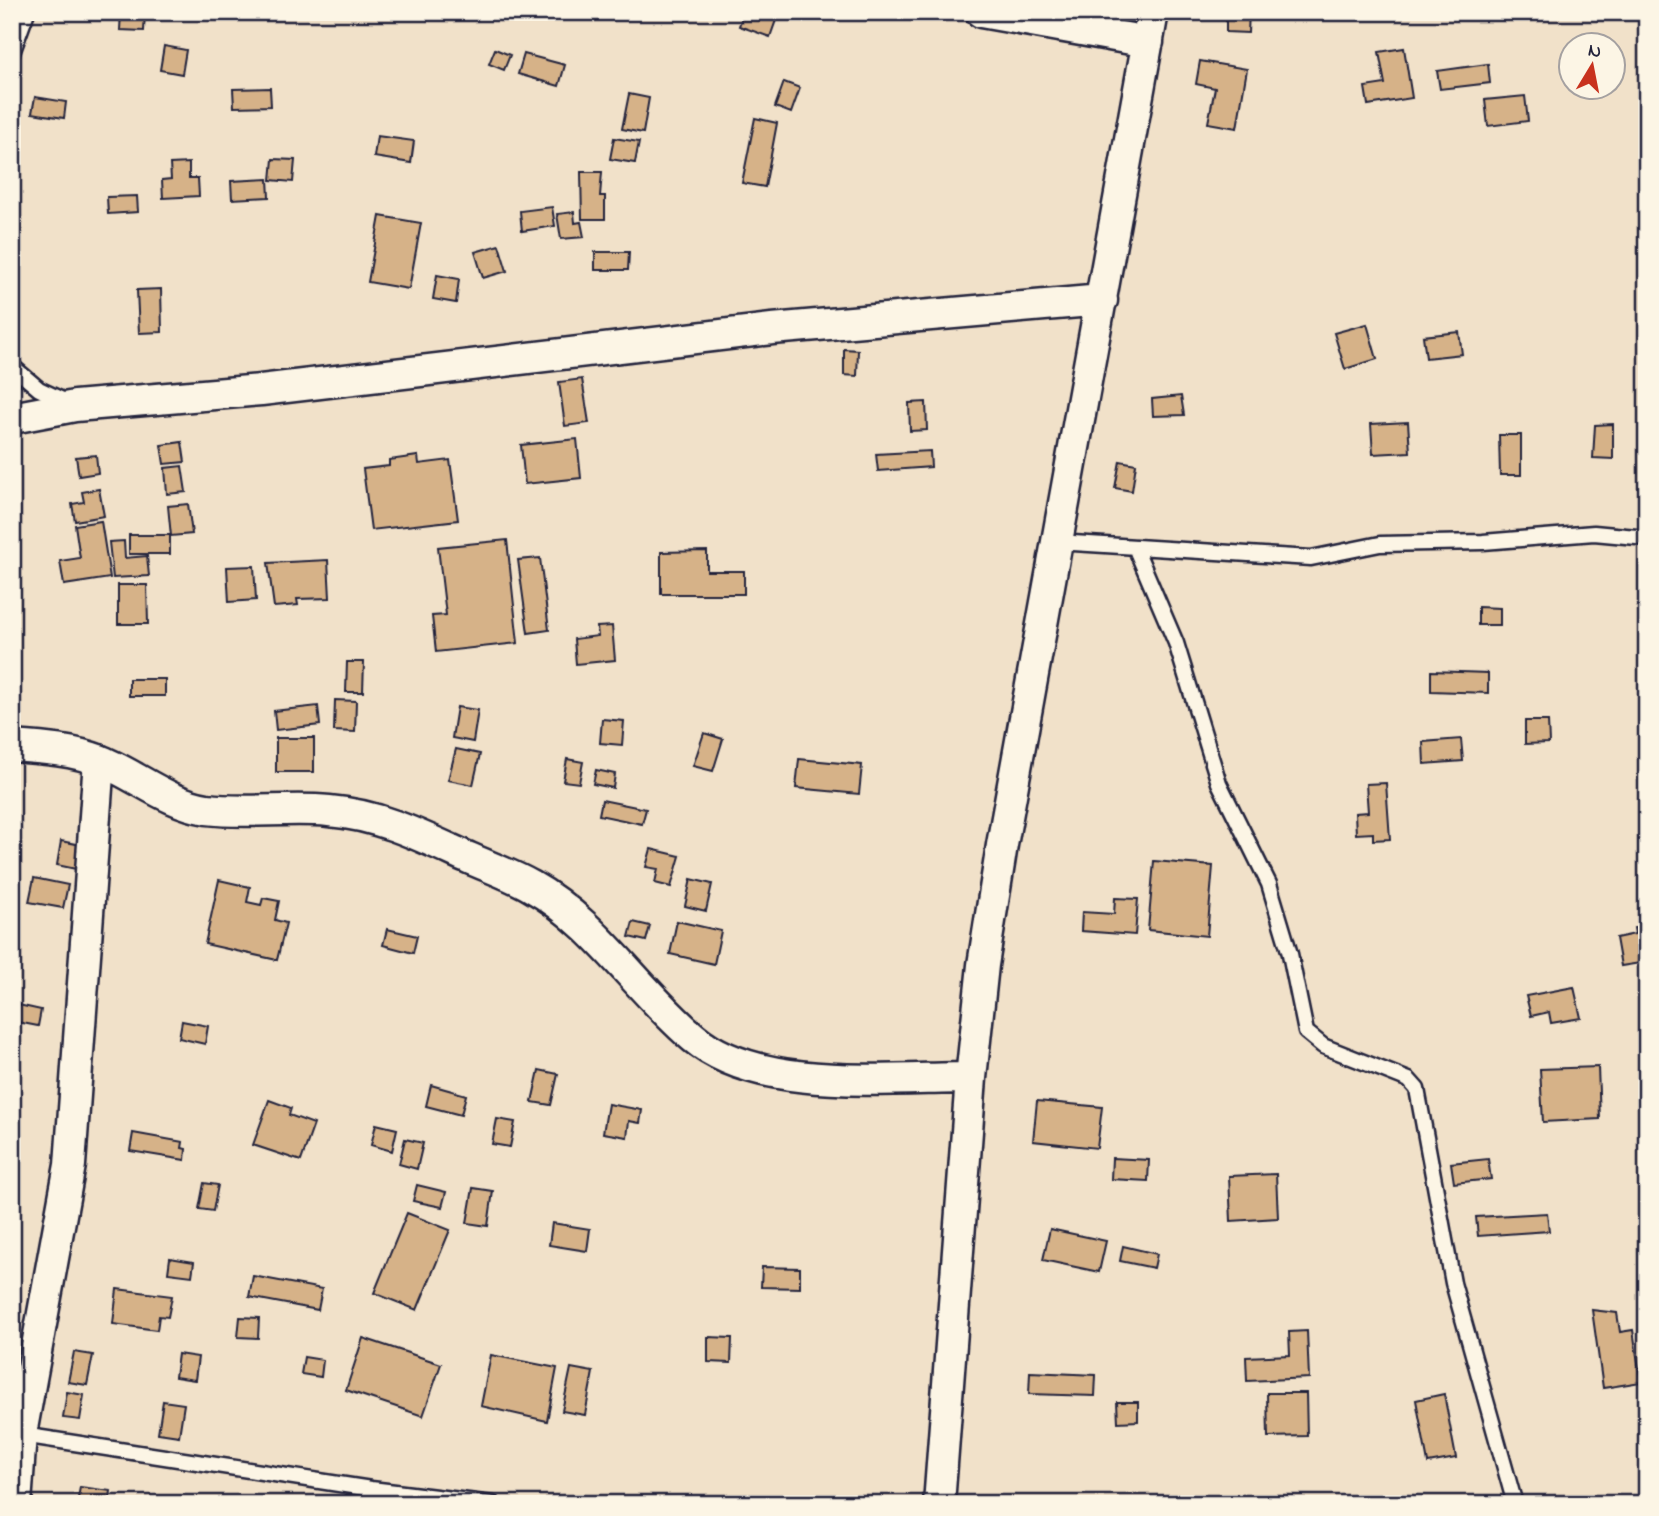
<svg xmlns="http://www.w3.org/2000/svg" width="1659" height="1516" font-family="'Indie Flower',sans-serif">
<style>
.building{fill:#d6b288;stroke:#22223b;stroke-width:2}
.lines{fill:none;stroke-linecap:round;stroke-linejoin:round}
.service-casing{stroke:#22223b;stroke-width:19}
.minor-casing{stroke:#22223b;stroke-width:35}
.service{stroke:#fcf5e5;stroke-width:14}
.minor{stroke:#fcf5e5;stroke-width:30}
</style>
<rect width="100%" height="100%" fill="#f1e1c9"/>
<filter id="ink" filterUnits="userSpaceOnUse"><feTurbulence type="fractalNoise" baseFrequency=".0143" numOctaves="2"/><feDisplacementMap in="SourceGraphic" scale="14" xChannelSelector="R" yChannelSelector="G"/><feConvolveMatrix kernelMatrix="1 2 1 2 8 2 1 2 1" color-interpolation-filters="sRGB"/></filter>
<g filter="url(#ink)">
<!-- building -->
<path class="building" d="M 121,12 L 145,12 L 144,31 L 120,30 Z
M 744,12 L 755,12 L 776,20 L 770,37 L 739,26 Z
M 1226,12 L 1249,12 L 1248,33 L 1226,32 Z
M 164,46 L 186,50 L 182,74 L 160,70 Z
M 1404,48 L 1412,98 L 1368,105 L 1365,87 L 1385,84 L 1379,52 Z
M 495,49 L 510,55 L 504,70 L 489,64 Z
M 524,54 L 565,65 L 559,86 L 518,74 Z
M 1200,61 L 1247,69 L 1237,128 L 1208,123 L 1215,88 L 1196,84 Z
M 1488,64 L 1490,83 L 1440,89 L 1437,71 Z
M 784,82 L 800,88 L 791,113 L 775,107 Z
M 270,88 L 271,106 L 234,107 L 233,89 Z
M 629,94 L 649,98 L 643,133 L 622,129 Z
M 1525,96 L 1528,121 L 1488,126 L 1485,100 Z
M 35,97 L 66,102 L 64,118 L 32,113 Z
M 755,118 L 777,123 L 765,187 L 742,183 Z
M 377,136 L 414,141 L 411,163 L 374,157 Z
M 614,138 L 639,142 L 635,163 L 610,159 Z
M 273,159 L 295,160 L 293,182 L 271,180 Z
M 189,163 L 189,178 L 198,178 L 199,196 L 163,198 L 162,180 L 171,179 L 170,164 Z
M 581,172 L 602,172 L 600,196 L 605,196 L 605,219 L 582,219 Z
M 268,179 L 269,197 L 232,199 L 231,181 Z
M 137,196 L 138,212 L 108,214 L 107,197 Z
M 552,207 L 555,226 L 522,231 L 520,211 Z
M 574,212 L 575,223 L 581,222 L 584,237 L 561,239 L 557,214 Z
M 380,216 L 421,223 L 409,289 L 368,282 Z
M 499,245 L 507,271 L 483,278 L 475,252 Z
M 595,252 L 629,252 L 628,270 L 595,270 Z
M 437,275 L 459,279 L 456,303 L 433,299 Z
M 161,289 L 162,332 L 139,333 L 137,290 Z
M 1367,324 L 1377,359 L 1345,369 L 1334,333 Z
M 1459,332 L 1462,354 L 1426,358 L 1423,336 Z
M 844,349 L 858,350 L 857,376 L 844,375 Z
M 582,379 L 589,423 L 565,426 L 559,382 Z
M 1181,396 L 1184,415 L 1153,416 L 1152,399 Z
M 926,402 L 927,430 L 910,431 L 909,403 Z
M 1408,422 L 1410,452 L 1373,454 L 1371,424 Z
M 1613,424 L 1613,459 L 1593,458 L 1595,425 Z
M 1499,435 L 1521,435 L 1521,475 L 1500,475 Z
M 577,439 L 581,478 L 525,484 L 521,445 Z
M 182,442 L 185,462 L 164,464 L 161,445 Z
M 930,451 L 931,467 L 878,471 L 876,454 Z
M 96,455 L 98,473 L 79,476 L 76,457 Z
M 418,456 L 419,464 L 450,460 L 458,520 L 371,530 L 363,469 L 389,466 L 389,460 Z
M 1120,461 L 1136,464 L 1132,491 L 1115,488 Z
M 182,466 L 186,492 L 167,494 L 165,468 Z
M 99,489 L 104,516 L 75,521 L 72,504 L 84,502 L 82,492 Z
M 188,504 L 192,534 L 171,536 L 168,506 Z
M 12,506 L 19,506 L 18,564 L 12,564 Z
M 101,521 L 110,578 L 64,585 L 60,561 L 80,558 L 75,525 Z
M 129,535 L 170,535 L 170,554 L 129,554 Z
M 507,540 L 518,643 L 436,652 L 432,616 L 446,615 L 438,547 Z
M 124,541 L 125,558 L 147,556 L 149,576 L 113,578 L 109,542 Z
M 707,551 L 707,571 L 744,571 L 744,594 L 661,594 L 661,552 Z
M 540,558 L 549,630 L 528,633 L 518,560 Z
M 328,560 L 330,598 L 297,599 L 298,605 L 274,607 L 268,563 Z
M 254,566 L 256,600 L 229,602 L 227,567 Z
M 118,585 L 147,585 L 148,624 L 118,624 Z
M 1478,607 L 1500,608 L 1500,625 L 1478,625 Z
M 612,626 L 615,660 L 576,664 L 574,639 L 598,636 L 597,627 Z
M 347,662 L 364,662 L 363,692 L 346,692 Z
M 1431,671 L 1488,673 L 1488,693 L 1431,691 Z
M 129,679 L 165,679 L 165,696 L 129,696 Z
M 335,700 L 356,701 L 355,732 L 334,731 Z
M 318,706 L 320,725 L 276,730 L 274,711 Z
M 457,707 L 478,710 L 473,742 L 452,738 Z
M 602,719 L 624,721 L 622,745 L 600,743 Z
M 1525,721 L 1548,721 L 1549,743 L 1525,744 Z
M 704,733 L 723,739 L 713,771 L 693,766 Z
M 276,738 L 314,738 L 314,772 L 276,772 Z
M 1461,739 L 1463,761 L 1424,764 L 1423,742 Z
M 456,749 L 480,754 L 473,785 L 448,780 Z
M 567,759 L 583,762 L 579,783 L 563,781 Z
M 799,759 L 862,765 L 859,794 L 796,788 Z
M 596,770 L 615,774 L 613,788 L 593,784 Z
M 1386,783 L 1390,839 L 1373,840 L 1373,833 L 1356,834 L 1355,813 L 1368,812 L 1366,784 Z
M 602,800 L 646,809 L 642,824 L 599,815 Z
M 61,841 L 81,845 L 76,869 L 57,865 Z
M 651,849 L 680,856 L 671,887 L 655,883 L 658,869 L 646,867 Z
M 1154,861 L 1213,866 L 1207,936 L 1148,930 Z
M 34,878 L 68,885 L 63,908 L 29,902 Z
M 691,879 L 712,884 L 706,911 L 685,906 Z
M 219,880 L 250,887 L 247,902 L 261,905 L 263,898 L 279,901 L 275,920 L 286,923 L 277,960 L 205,944 Z
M 1115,898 L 1138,899 L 1135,935 L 1081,931 L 1082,912 L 1114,914 Z
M 677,921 L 721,931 L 714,964 L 670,954 Z
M 633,922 L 650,926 L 646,941 L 629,937 Z
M 1647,926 L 1647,962 L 1621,966 L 1616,938 L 1635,934 L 1634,928 Z
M 387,929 L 417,936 L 413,953 L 383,945 Z
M 1574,987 L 1581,1018 L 1551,1023 L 1549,1012 L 1531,1016 L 1526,996 Z
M 14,1004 L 41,1010 L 38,1026 L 12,1021 Z
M 182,1021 L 208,1026 L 205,1044 L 179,1038 Z
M 1598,1067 L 1600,1119 L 1543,1122 L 1540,1069 Z
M 539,1070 L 558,1074 L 551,1105 L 532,1102 Z
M 431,1085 L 466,1095 L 461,1115 L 426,1106 Z
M 269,1100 L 291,1108 L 289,1115 L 314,1124 L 301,1161 L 253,1145 Z
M 1037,1101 L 1102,1107 L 1097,1148 L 1033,1141 Z
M 608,1104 L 642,1110 L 640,1123 L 629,1121 L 627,1137 L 603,1133 Z
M 497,1119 L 515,1122 L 510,1147 L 492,1144 Z
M 376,1124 L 397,1129 L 392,1151 L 371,1145 Z
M 133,1133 L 183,1142 L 182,1148 L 186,1149 L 185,1160 L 130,1151 Z
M 405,1139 L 423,1143 L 417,1169 L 399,1164 Z
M 1112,1158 L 1149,1160 L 1148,1181 L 1111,1179 Z
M 1488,1159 L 1491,1179 L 1454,1183 L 1451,1163 Z
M 1276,1174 L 1278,1218 L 1231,1221 L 1229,1176 Z
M 204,1183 L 218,1185 L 213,1211 L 199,1209 Z
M 417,1185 L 446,1192 L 442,1207 L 413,1201 Z
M 473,1188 L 493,1191 L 488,1226 L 467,1223 Z
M 407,1213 L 450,1230 L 417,1310 L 374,1293 Z
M 1547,1213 L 1549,1231 L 1478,1236 L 1476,1217 Z
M 552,1223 L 590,1229 L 587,1251 L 549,1245 Z
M 1050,1229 L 1106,1241 L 1099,1272 L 1043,1260 Z
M 1123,1246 L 1157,1254 L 1154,1268 L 1120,1261 Z
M 170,1258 L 194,1262 L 192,1276 L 168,1273 Z
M 762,1267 L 800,1268 L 800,1288 L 761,1287 Z
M 253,1276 L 322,1289 L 318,1310 L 249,1297 Z
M 117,1289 L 172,1296 L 168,1317 L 159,1316 L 157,1330 L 113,1324 Z
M 1592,1310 L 1617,1313 L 1620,1332 L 1633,1330 L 1641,1382 L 1603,1388 Z
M 240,1317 L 259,1318 L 258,1338 L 238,1337 Z
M 1307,1331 L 1309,1378 L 1247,1381 L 1246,1357 L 1290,1355 L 1289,1332 Z
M 708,1337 L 732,1338 L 731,1363 L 708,1362 Z
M 363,1338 L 441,1364 L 423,1416 L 346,1390 Z
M 74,1352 L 93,1355 L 87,1385 L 68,1382 Z
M 178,1354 L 198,1357 L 195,1380 L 175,1377 Z
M 491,1355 L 557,1368 L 547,1421 L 481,1406 Z
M 304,1357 L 323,1360 L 321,1377 L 301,1374 Z
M 571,1368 L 593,1372 L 585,1415 L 562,1411 Z
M 1030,1372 L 1096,1375 L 1095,1396 L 1029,1394 Z
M 67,1392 L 84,1395 L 80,1420 L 63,1418 Z
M 1267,1393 L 1306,1393 L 1307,1436 L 1268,1437 Z
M 1444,1394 L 1456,1458 L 1428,1463 L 1416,1400 Z
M 163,1401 L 184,1404 L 179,1436 L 158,1433 Z
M 1117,1402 L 1138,1402 L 1138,1421 L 1118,1422 Z
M 80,1487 L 111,1491 L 109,1504 L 77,1504 Z"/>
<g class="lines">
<defs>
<path id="service" d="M 12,53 L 27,12
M 12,366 L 39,389 L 69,403
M 1057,542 L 1311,558 L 1380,544 L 1483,542 L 1594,533 L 1647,538
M 1135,547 L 1176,643 L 1219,783 L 1269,884 L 1290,954 L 1306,1032 L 1323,1046 L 1409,1080 L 1417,1089 L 1453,1283 L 1515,1504
M 16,1434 L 371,1489 L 493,1504"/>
<path id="minor" d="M 981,12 L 1148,42
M 12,418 L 75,406 L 261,390 L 772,329 L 1102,300
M 12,746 C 41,748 74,750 101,761 C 136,775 168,803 207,809 C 247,814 289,807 329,811 C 380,815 423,837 469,858 C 489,867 512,875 531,886 C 596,922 638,991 694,1038 C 759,1093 890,1078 971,1078
M 16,1504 L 21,1434 L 70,1165 L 99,760
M 939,1504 L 971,1078 L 983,965 L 1002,845 L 1153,12"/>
</defs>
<!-- service casing -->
<use href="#service" class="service-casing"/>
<!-- minor casing -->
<use href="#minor" class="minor-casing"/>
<!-- service -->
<use href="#service" class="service"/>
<!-- minor -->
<use href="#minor" class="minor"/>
</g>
</g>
<!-- margin -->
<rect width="1659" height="1516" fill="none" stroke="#fcf5e5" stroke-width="42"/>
<rect x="21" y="21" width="1617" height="1474" fill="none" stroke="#22223b" stroke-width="2.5" filter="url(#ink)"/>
<!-- north arrow -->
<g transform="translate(1592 66) rotate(10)"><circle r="33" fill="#fcf5e5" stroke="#a5a1a1" stroke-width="2"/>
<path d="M0-5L12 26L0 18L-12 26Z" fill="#c8321e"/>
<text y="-10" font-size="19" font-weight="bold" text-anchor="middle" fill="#22223b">N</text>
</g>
</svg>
